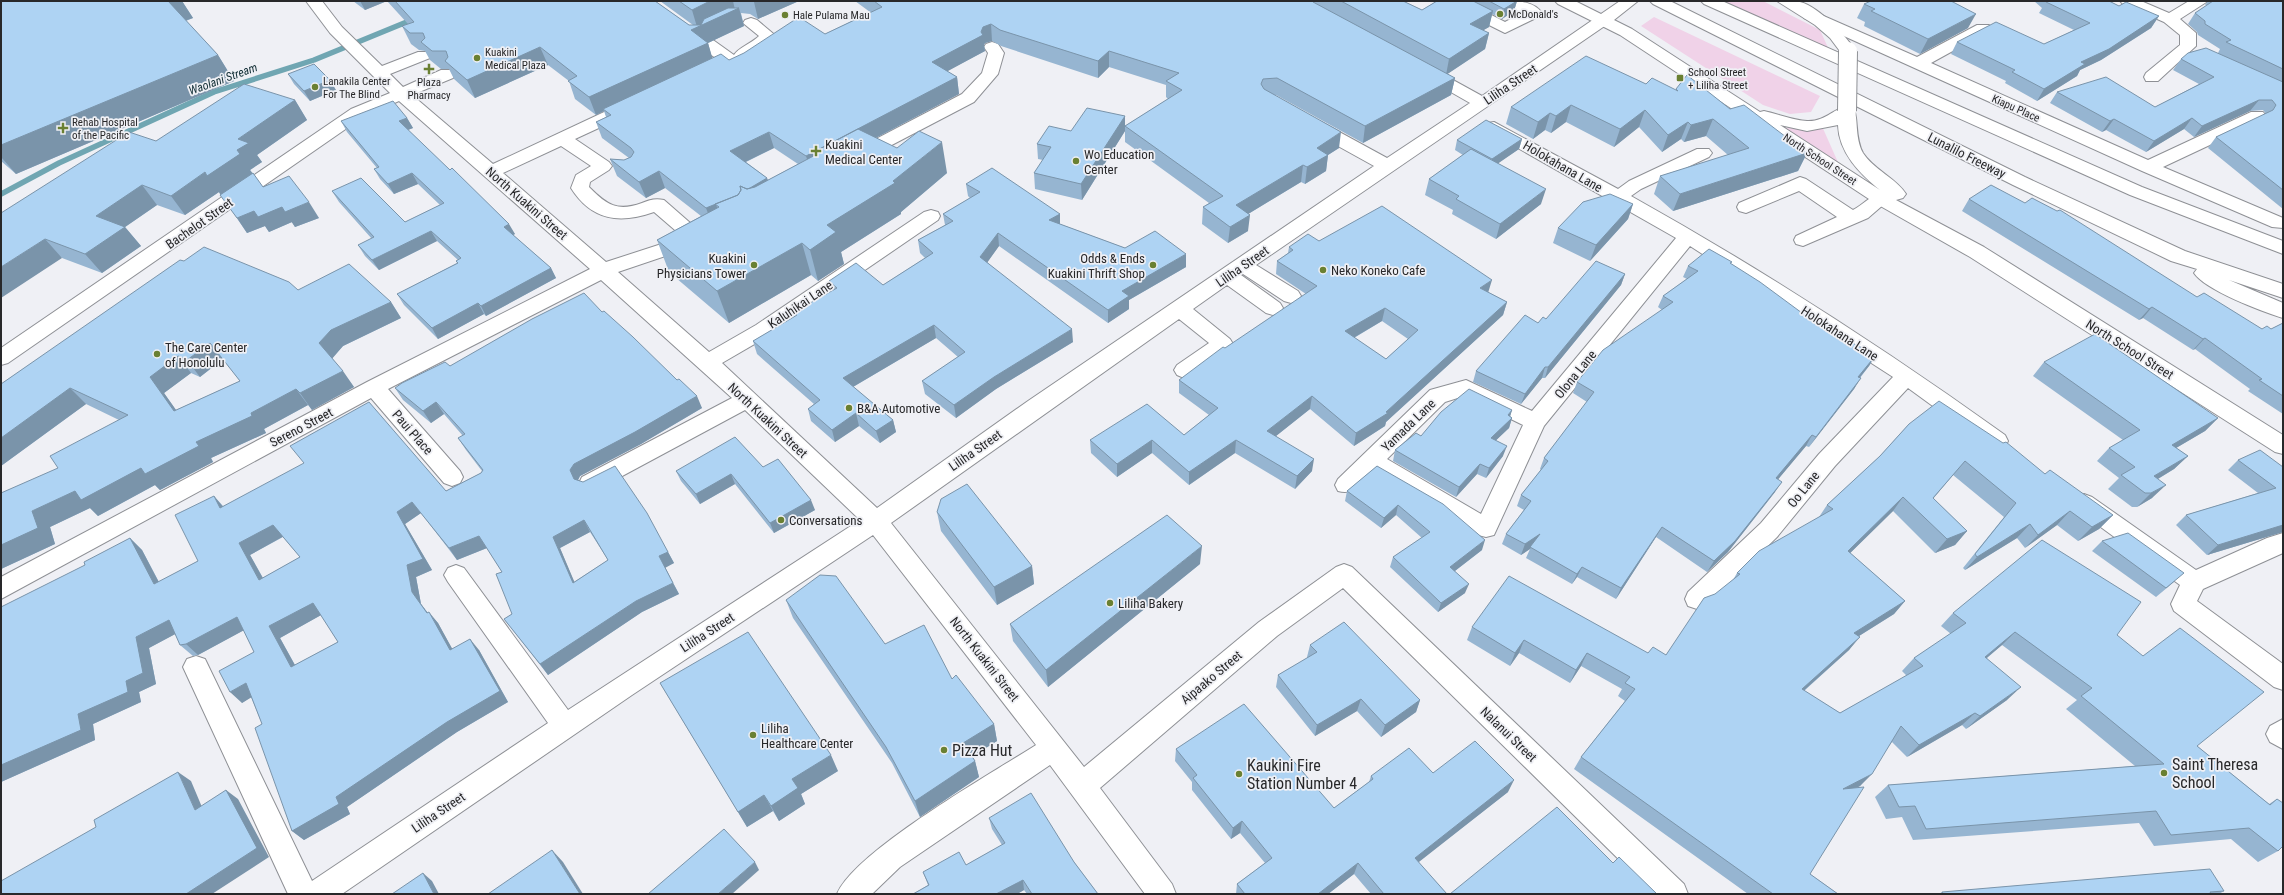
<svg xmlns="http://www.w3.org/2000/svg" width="2284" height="895" font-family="'Roboto Condensed',sans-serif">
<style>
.green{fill:#f0d2e8}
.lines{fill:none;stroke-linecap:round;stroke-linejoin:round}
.stream{stroke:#70a6b2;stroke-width:5.5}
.minor-casing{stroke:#8e9095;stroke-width:2}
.major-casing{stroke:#8e9095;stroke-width:2}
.highway-casing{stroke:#8e9095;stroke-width:2}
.minor{fill:#fff;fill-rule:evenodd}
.major{fill:#fff;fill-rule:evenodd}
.highway{fill:#fff;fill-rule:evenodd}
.major-bridge-casing{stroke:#8e9095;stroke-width:20;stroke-linecap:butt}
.major-bridge{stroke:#fff;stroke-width:18}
.wall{fill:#96b5d1;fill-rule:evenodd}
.shaded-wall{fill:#7a94aa}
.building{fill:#aed3f3;stroke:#7a94aa;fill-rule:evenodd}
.poi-dot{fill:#6a8032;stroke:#eff0f5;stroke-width:1.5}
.labels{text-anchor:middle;stroke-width:3.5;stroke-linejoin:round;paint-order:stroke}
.far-poi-label{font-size:11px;fill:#28282a;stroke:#eff0f5;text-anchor:start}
.far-street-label{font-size:11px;fill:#28282a;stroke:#eff0f5}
.far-water-label{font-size:12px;font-style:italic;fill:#132f36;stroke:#eff0f5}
.street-label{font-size:13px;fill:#28282a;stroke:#eff0f5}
.poi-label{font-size:13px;fill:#28282a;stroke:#eff0f5;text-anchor:start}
.near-poi-label{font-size:16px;fill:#28282a;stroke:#eff0f5;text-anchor:start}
</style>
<rect width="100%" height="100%" fill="#eff0f5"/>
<!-- green -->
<path class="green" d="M 1717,1 L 1763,1 L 1820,30 L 1830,52 Z
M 1654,17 L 1820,96 L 1811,112 L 1790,114 L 1763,105 L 1641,26 Z
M 1821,124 L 1841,169 L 1776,127 L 1804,129 Z"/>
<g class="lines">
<!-- stream -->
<path class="stream" d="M 1,194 L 59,163 L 214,92 L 314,60 L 414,19"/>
<defs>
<path id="minor" d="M 306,1 L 322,1 L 342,27 L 382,66 L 418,52 L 430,52 L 432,55 L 430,58 L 390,74 L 403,87 L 441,70 L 453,70 L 455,74 L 453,78 L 412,95 L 493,164 L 617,106 L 629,106 L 632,110 L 629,114 L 575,139 L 609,162 L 612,166 L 609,170 L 590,182 L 589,187 C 607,205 617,212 642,203 C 650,200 655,198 664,200 L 704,235 L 706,239 L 704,243 L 618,272 L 709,352 L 756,325 L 924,212 L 931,210 L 938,212 L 940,216 L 938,220 L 770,335 L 722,363 L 877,508 L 1028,401 L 1374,166 L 1309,130 L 1306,126 L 1309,122 L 1321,122 L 1387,158 L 1470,103 L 1421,75 L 1419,72 L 1421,69 L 1433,69 L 1482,96 L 1597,17 L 1609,17 L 1611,20 L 1609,23 L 1256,265 L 1298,291 L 1301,296 L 1298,301 L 1291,303 L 1284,301 L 1243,274 L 1241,275 L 1280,303 L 1283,308 L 1280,313 L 1273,315 L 1266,313 L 1227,285 L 1193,309 L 1230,339 L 1233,344 L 1230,349 L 1191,375 L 1184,378 L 1177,375 L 1174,370 L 1177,365 L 1209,343 L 1179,319 L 891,523 L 1084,767 L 1259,622 L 1336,567 L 1344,564 L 1352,567 L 1684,884 L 1688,894 L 1654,894 L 1343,588 L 1277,636 L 1100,788 L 1172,884 L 1176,894 L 1145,894 L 1050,765 L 900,867 L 872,894 L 837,894 C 855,851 992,773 1036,745 L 873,535 L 632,695 L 342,894 L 288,894 L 183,667 L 187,659 L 196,656 L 205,659 L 312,881 L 548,723 L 448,582 L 444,575 L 448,568 L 456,565 L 464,568 L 568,710 L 860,520 L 745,410 L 598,489 L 590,492 L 582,489 L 579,483 L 582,477 L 732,398 L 601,280 L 388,389 L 460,471 L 463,477 L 460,483 L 452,486 L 444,483 L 371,398 L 1,599 L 1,577 L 367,382 L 590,269 L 399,101 L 363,117 L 8,363 L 1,365 L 1,348 L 351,109 L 390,93 L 330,33 ZM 561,146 L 591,166 L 576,175 L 571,188 C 592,221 620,224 654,212 L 683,237 L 606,262 L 503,173 Z
M 1444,1 L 1464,1 L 1505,22 L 1522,13 L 1504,4 L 1501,1 C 1515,1 1533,0 1542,13 L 1540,16 L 1505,33 L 1447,4 Z
M 2120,1 L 2141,1 L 2169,13 L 2189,1 L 2208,1 L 2180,19 L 2196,33 L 2196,46 L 2158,81 L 2146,81 L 2144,77 L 2146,73 L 2180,45 L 2180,35 L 2164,22 L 2123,4 Z
M 1810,10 L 1917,57 L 1977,25 L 1989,25 L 1991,28 L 1989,31 L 1931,63 L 2148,160 L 2251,112 L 2263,112 L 2266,116 L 2263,120 L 2163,167 L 2283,218 L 2283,228 L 2272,227 L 2142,171 L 1804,18 L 1802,15 L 1804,12 Z
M 751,18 L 757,20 L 776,36 C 768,47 752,62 737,59 L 736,63 C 724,66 706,53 699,43 L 701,40 L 713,40 L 734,55 C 738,48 752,43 759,36 L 743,23 L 745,20 Z
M 992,42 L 998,44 L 1004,53 L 998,74 L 974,102 L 863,160 L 857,161 L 851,160 L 848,156 L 851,152 L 962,94 L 982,73 L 988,53 L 984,47 L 986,44 Z
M 1494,122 L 1618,189 L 1629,181 L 1697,149 L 1709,149 L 1712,153 L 1709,157 L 1641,189 L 1631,196 C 1760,268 1885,349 2005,435 L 2008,441 L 2005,447 L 1997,449 L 1989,447 L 1908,388 L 1835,466 L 1777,537 L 1706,606 L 1697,609 L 1688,606 L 1685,599 L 1688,592 L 1761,523 L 1819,454 L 1893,377 L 1690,246 L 1544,426 L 1494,535 L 1486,537 L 1478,535 L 1373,473 C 1362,483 1354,496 1338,491 L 1335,485 L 1338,479 L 1430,390 L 1466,380 L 1532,411 L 1676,238 L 1488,131 L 1485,127 L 1488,123 ZM 1464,396 L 1523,425 L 1481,514 L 1387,459 L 1445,402 Z
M 1800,177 L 1806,179 L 1853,210 C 1865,204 1873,191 1887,195 L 1890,199 L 1868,218 L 1803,246 L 1796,244 L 1794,240 L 1796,236 L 1837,217 L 1799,191 L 1746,213 L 1739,211 L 1737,207 L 1739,203 Z
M 2084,494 L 2092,497 L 2196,570 L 2267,538 L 2283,533 L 2283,553 L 2203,589 L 2197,601 L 2283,664 L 2283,690 L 2274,687 L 2174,611 L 2171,604 L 2180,585 L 2076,509 L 2073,503 L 2076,497 Z
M 2283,719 L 2283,749 L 2270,742 L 2266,734 L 2270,726 Z"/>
<path id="major" d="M 1555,1 L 1575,1 L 1601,14 L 1620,1 L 1638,1 L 1614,20 L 1632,29 L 1760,112 L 1764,111 C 1778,114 1793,120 1807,121 C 1828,122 1837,103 1853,107 C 1859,116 1854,137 1863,153 C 1874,170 1896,178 1906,194 L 1903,198 L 1896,200 L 1984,247 L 2283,435 L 2283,454 L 2275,452 L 1970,257 L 1875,203 L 1620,35 L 1558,4 ZM 1780,125 L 1807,131 L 1838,125 C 1839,153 1860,174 1880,190 Z
M 1777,1 C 1783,1 1790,0 1796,1 C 1817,4 1845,35 1856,51 L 1854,54 L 1842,54 L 1830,38 L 1815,25 Z"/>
<path id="highway" d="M 1650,1 L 1670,1 L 2025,177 L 2185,251 L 2283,284 L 2283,298 L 2229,280 L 2283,303 L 2283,318 C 2263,312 2205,290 2194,273 L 2197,269 L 2171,261 L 2013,185 L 1653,4 Z
M 1701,1 L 1722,1 L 2142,187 L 2283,241 L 2283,254 L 2130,195 L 1704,4 Z"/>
</defs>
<!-- minor casing -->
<use href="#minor" class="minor-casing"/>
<!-- major casing -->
<use href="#major" class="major-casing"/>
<!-- highway casing -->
<use href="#highway" class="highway-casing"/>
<!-- minor -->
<use href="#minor" class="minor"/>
<!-- major -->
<use href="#major" class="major"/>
<!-- highway -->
<use href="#highway" class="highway"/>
<defs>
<path id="major-bridge" d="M 1847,111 L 1848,51"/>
</defs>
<!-- major-bridge casing -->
<use href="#major-bridge" class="major-bridge-casing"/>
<!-- major-bridge -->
<use href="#major-bridge" class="major-bridge"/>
</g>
<!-- wall -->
<path class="wall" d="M 1,1 L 182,1 L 193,18 L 186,21 L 218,55 L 234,81 L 16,174 L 1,161 Z
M 353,1 L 655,1 L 689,25 L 693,25 L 660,1 L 799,1 L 758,19 L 750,14 L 741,13 L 744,26 L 708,43 L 712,58 L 729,60 L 825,34 L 870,12 L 855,1 L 1403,1 L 1422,10 L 1437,1 L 1517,1 L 1514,11 L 1502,19 L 1492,14 L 1489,27 L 1483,30 L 1489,33 L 1485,49 L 1447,74 L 1455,78 L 1451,95 L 1363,143 L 1276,95 L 1274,95 L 1339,148 L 1328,155 L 1326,171 L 1305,184 L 1301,182 L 1248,214 L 1248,231 L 1228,243 L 1202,224 L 1203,207 L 1209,203 L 1125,142 L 1125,131 L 1082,200 L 1035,189 L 1034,173 L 1043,160 L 1038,159 L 1037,144 L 1071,131 L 1125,116 L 1125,126 L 1168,99 L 1166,97 L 1166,85 L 1109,67 L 1098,78 L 1001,46 L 992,41 L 985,43 L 984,45 L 985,51 L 947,71 L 957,77 L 959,94 L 876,138 L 947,173 L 901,212 L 901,214 L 841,252 L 844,264 L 818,281 L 811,275 L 729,323 L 669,272 L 657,240 L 701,216 L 665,188 L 646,198 L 617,176 L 610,159 L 624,160 L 629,158 L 602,138 L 596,122 L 606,117 L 604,111 L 596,115 L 575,99 L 569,81 L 548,65 L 475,98 L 454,79 L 449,69 L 441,69 L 430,60 L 425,51 L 419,50 L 411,44 L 402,26 L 408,24 L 387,1 L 365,10 ZM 774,148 L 798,164 L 768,180 L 767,178 L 746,162 Z
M 2034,1 L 2109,1 L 2119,6 L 2159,16 L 2151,28 L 2101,60 L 2080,70 L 2077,76 L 2037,101 L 2005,83 L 2006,81 L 1951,54 L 1957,42 L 2044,44 L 2074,30 L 2039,13 L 2042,8 Z
M 2208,1 L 2283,1 L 2283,209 L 2208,148 L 2216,137 L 2266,114 L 2263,110 L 2250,111 L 2194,137 L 2184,129 L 2146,152 L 2106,130 L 2102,132 L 2050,103 L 2057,92 L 2155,107 L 2199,84 L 2173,70 L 2181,59 L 2218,53 L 2220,49 L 2198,35 L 2197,32 L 2188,24 L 2195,13 L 2207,5 L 2205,5 Z
M 1864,4 L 1968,28 L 1920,54 L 1864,26 L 1865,22 L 1857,18 Z
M 288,74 L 336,90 L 310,101 L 294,84 Z
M 1646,84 L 1676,90 L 1676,89 L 1730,109 L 1807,153 L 1798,171 L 1673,211 L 1654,194 L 1660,176 L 1728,155 L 1706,136 L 1684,142 L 1681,139 L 1662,152 L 1639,127 L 1614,147 L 1566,122 L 1551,133 L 1545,130 L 1533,139 L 1506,124 L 1511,107 Z
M 295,100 L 307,120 L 257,155 L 262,162 L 250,170 L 263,187 L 319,218 L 295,227 L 292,222 L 269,232 L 265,226 L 247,233 L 219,192 L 185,215 L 157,205 L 125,227 L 141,246 L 102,273 L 62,258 L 1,213 L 156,141 Z
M 407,118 L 413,128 L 408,130 L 515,234 L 513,235 L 551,268 L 556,278 L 486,316 L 484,314 L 438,339 L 404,305 L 397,294 L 457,263 L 456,261 L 458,260 L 437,241 L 379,270 L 365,256 L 358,245 L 372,239 L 339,202 L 332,191 L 405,222 L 440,205 L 418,184 L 394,194 L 380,179 L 374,169 L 377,168 L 347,132 L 341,121 Z
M 1522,139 L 1519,149 L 1498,163 L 1541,204 L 1496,239 L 1452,214 L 1453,210 L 1425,195 L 1429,179 L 1463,155 L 1455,150 L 1457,140 Z
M 966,184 L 1060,214 L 1060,224 L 1125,248 L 1186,267 L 1129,300 L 1129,309 L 1108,323 L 999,246 L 987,262 L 1073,342 L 996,389 L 956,418 L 925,394 L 922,381 L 958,357 L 936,338 L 853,387 L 893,420 L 896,432 L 880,443 L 859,426 L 835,442 L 811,421 L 808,409 L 814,404 L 757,354 L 753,341 L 795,316 L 794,312 L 832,291 L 829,281 L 883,285 L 925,258 L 920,253 L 918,240 L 945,225 L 943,214 L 970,198 L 968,196 Z
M 1969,199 L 2197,297 L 2262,329 L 2271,329 L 2283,323 L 2283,414 L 2248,391 L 2250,389 L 2195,349 L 2193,350 L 2143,318 L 2139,320 L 1962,211 Z
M 1633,204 L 1628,219 L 1590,261 L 1553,243 L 1558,228 Z
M 1319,241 L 1488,292 L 1507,302 L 1503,315 L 1386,422 L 1385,426 L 1354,446 L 1310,409 L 1276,436 L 1312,471 L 1295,489 L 1235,453 L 1189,485 L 1152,453 L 1117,477 L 1091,453 L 1090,440 L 1184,435 L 1209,415 L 1179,393 L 1179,380 L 1306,294 L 1276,274 L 1277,261 L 1288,253 L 1289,247 ZM 1382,321 L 1408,339 L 1386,359 L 1354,338 Z
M 184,261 L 298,290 L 391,302 L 401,318 L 343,346 L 332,358 L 354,387 L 312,410 L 308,405 L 264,429 L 266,433 L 211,458 L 213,462 L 160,490 L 155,485 L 98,516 L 90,508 L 50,527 L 55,544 L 1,569 L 58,468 L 119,420 L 86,404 L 1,466 L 1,384 ZM 223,359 L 240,381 L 176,410 L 164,393 L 191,373 L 200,377 Z
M 1731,264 L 1821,327 L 1876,355 L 1869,366 L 1860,378 L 1854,389 L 1809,447 L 1806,446 L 1778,479 L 1775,492 L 1728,552 L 1707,572 L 1656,537 L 1616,599 L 1577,577 L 1572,584 L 1526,558 L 1530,549 L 1521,555 L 1502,544 L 1506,534 L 1524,510 L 1517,506 L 1521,495 L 1541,470 L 1540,469 L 1544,458 L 1587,402 L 1573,393 L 1577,382 L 1662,310 L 1658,307 L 1663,296 L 1687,279 L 1683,277 L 1688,266 Z
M 1625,274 L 1621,285 L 1545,378 L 1542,378 L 1521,404 L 1473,382 L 1476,371 L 1538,323 L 1546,319 Z
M 602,312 L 702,408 L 641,444 L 580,476 L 578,480 L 668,552 L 674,563 L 665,567 L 679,594 L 642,612 L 548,675 L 504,619 L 512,614 L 502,572 L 487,548 L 457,560 L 421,513 L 405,524 L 432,570 L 416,577 L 421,604 L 428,613 L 438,623 L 452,649 L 479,650 L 508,702 L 457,732 L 347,807 L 350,814 L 304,840 L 292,831 L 262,724 L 251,697 L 242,703 L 254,652 L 244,630 L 198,655 L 193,656 L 180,645 L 175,634 L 149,648 L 156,684 L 139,692 L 141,702 L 93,724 L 95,740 L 1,782 L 85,565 L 130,538 L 142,550 L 159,582 L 198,561 L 214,496 L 223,506 L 446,491 L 481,473 L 482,471 L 466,450 L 458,438 L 463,436 L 444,414 L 431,423 L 403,400 L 395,388 L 450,366 ZM 590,532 L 608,560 L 574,582 L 560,548 ZM 283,537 L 300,557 L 263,578 L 250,555 ZM 321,615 L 338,642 L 295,665 L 280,638 Z
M 2044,362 L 2218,418 L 2205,431 L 2176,448 L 2188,456 L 2174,469 L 2158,479 L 2152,498 L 2137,507 L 2132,507 L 2108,489 L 2119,478 L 2097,461 L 2109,448 L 2123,440 L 2033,376 Z
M 1512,410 L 1510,416 L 1512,418 L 1509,428 L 1496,440 L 1503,456 L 1486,478 L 1477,474 L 1456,497 L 1393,461 L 1395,450 L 1421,436 Z
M 1909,424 L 2045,474 L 2113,515 L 2099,529 L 2078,541 L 2057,525 L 2025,548 L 2017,538 L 1965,570 L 1963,568 L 2004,517 L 1953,475 L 1933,498 L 1967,531 L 1955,545 L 1935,553 L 1893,511 L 1850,553 L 1905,601 L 1894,614 L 1859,636 L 1849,650 L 1804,691 L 1840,713 L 1907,676 L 1902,671 L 1914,658 L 1951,634 L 1941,626 L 1953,613 L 2117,635 L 2197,746 L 2269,804 L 2277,799 L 2278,851 L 2258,862 L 2231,839 L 2154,846 L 2139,823 L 1913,840 L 1902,817 L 1886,819 L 1875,797 L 1888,785 L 2135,766 L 2066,709 L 2077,700 L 2002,645 L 1987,658 L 2007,700 L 1966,729 L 1962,725 L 1907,757 L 1892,742 L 1860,786 L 1856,788 L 1810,874 L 1838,894 L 1748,894 L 1574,769 L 1581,757 L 1625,701 L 1618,696 L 1622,689 L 1581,666 L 1570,683 L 1519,653 L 1510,666 L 1467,640 L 1472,627 L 1648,653 L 1666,655 L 1733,580 L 1737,573 L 1819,517 L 1827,505 L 1880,456 Z
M 2238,460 L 2283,467 L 2283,532 L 2207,555 L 2176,525 L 2186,515 L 2258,493 L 2228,470 Z
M 1377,466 L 1482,550 L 1455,571 L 1465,593 L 1438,612 L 1390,567 L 1393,557 L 1422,538 L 1396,515 L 1381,528 L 1345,501 L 1347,491 Z
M 763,467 L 815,510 L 774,533 L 735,484 L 700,504 L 681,481 L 676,471 Z
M 937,512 L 1032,566 L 1034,584 L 997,605 L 941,531 Z
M 2102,541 L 2174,582 L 2156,597 L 2092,551 Z
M 1200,564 L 1048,687 L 1013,641 L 1010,624 Z
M 786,600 L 885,644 L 952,679 L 994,724 L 997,741 L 972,756 L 975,761 L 979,777 L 920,817 L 892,763 L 793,618 Z
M 1310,645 L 1420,700 L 1416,712 L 1381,737 L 1357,711 L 1315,736 L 1276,687 L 1278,675 L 1308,658 L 1307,657 Z
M 660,683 L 838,771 L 801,794 L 805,804 L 779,821 L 773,811 L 747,827 Z
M 1176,749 L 1334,808 L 1369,782 L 1371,776 L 1433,773 L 1508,792 L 1418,862 L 1447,894 L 1371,894 L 1354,874 L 1328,894 L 1236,894 L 1237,884 L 1265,863 L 1240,833 L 1231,839 L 1192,790 L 1192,782 L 1175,761 Z
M 989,818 L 1074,862 L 1098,894 L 1027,894 L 1024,890 L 1017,894 L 913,894 L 928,885 L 923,872 L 966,865 L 1002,845 L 992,829 Z
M 2224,891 L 2219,894 L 1939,894 L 1942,892 Z"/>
<!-- shaded-wall -->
<path class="shaded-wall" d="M 167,1 L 182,1 L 193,18 L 181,22 Z
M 360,1 L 387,1 L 365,10 Z
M 710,1 L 733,1 L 735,10 L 739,8 L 744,26 L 708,43 L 713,60 L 603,109 L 604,111 L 596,115 L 589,97 L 691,30 L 697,27 L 692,10 Z
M 756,1 L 799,1 L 758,19 L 754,2 Z
M 1517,1 L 1514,11 L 1502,19 L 1504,9 Z
M 1493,11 L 1489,27 L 1467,40 L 1470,24 Z
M 1976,14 L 1968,28 L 1920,54 L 1928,39 Z
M 2159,16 L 2151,28 L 2101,60 L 2080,70 L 2077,76 L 2037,101 L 2044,89 L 2081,62 Z
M 991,24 L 992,41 L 985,43 L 984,45 L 985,51 L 935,78 L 932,62 L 981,32 L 983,27 Z
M 1489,33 L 1485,49 L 1446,75 L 1449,59 Z
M 540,47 L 548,65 L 475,98 L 467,80 Z
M 1109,51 L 1109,67 L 1098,78 L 1098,61 Z
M 218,55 L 234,81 L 16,174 L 1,157 L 1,145 Z
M 957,77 L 959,94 L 824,165 L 821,152 L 818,150 L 822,166 L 811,172 L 806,156 Z
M 1455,78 L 1451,95 L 1363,143 L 1365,126 Z
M 330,80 L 336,90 L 310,101 L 304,91 Z
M 295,100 L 307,120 L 257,155 L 262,162 L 250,170 L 253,174 L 221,196 L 219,192 L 185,215 L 171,196 L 237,150 L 238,139 Z
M 2259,100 L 2250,111 L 2194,137 L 2202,126 Z
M 1571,105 L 1566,122 L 1551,133 L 1556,116 Z
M 1645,110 L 1639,127 L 1614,147 L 1620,129 Z
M 1550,113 L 1545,130 L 1533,139 L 1538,122 Z
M 1125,116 L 1125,131 L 1082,200 L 1081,184 Z
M 407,118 L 413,128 L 405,131 L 399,121 Z
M 2192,118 L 2184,129 L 2146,152 L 2154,141 Z
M 1713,119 L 1706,136 L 1684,142 L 1691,125 Z
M 2114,119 L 2106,130 L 2102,132 L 2110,121 Z
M 1688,122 L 1681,139 L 1662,152 L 1668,135 Z
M 769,132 L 774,148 L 735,167 L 730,151 Z
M 1341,132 L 1339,148 L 1328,155 L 1326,171 L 1305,184 L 1307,167 L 1317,148 Z
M 1522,139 L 1519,149 L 1490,169 L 1492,159 Z
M 942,142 L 947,173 L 901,212 L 901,214 L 841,252 L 844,264 L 818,281 L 810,250 L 827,225 L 893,181 Z
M 1807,153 L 1798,171 L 1673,211 L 1680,194 Z
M 1303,165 L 1301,182 L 1235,222 L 1236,205 Z
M 659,171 L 665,188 L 646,198 L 639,182 Z
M 412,173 L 418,184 L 394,194 L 388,184 Z
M 767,178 L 772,194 L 744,191 Z
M 142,185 L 157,205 L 112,236 L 96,216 Z
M 1546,189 L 1541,204 L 1496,239 L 1500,224 Z
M 309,202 L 319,218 L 295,227 L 285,212 Z
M 716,204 L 721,221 L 712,224 L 706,208 Z
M 1633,204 L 1628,219 L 1590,261 L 1596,245 Z
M 282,207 L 292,222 L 269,232 L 265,226 L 247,233 L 237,218 L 254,211 Z
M 1060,214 L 1060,227 L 1049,220 Z
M 1250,215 L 1248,231 L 1228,243 L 1230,227 Z
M 509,224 L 515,234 L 509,237 L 504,227 Z
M 125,227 L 141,246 L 102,273 L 85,254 Z
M 431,231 L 437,241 L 379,270 L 372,260 Z
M 998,233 L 999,246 L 982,270 L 980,257 Z
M 45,239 L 62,258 L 1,298 L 1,267 Z
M 802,243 L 811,275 L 729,323 L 717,291 Z
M 1186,254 L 1186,267 L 1129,300 L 1129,309 L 1108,323 L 1108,310 L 1122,291 Z
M 551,268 L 556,278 L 486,316 L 481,306 Z
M 1625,274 L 1621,285 L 1545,378 L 1548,367 Z
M 1492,280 L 1488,293 L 1480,288 Z
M 391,302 L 401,318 L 343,346 L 331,360 L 319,343 L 331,330 Z
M 1507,302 L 1503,315 L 1386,422 L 1385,426 L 1354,446 L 1356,433 L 1386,412 Z
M 478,303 L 484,314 L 438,339 L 432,328 Z
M 2152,307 L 2143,318 L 2139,320 L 2149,309 Z
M 1385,308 L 1382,321 L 1343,344 L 1345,331 Z
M 934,325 L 936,338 L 846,391 L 843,378 Z
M 1072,329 L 1073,342 L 996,389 L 956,418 L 954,405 L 994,377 Z
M 2205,338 L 2195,349 L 2193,350 L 2203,339 Z
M 210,343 L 223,359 L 200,377 L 187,360 Z
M 1876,355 L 1869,366 L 1851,388 L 1858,377 Z
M 178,356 L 191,373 L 164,393 L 188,427 L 174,411 L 150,377 Z
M 1545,367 L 1542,378 L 1521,404 L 1525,394 Z
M 343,371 L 354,387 L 312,410 L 300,393 Z
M 1861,378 L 1854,389 L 1809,447 L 1816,437 Z
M 70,388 L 86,404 L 1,466 L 1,438 Z
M 296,389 L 308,405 L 264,429 L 266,433 L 211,458 L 213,462 L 160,490 L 155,485 L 98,516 L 90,508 L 50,527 L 55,544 L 1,569 L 1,545 L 32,511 L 75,491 L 141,468 L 196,442 Z
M 697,396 L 702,408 L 641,444 L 580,476 L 577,482 L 574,479 L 570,470 L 574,464 Z
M 1312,396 L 1310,409 L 1266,444 L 1267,431 Z
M 436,402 L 444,414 L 431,423 L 423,411 Z
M 1512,410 L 1509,420 L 1512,418 L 1509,428 L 1488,448 L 1491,438 Z
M 856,413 L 859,426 L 835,442 L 832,430 Z
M 2218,418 L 2205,431 L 2159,458 L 2172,445 Z
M 893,420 L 896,432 L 880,443 L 876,431 Z
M 1812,435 L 1806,446 L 1770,489 L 1776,478 Z
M 1152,440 L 1152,453 L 1117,477 L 1117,464 Z
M 1236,440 L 1235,453 L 1189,485 L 1189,472 Z
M 1507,446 L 1503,456 L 1486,478 L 1489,468 Z
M 2188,456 L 2174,469 L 2141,489 L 2154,476 Z
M 1314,459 L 1312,471 L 1295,489 L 1297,476 Z
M 1965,461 L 1953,475 L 1922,512 L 1933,498 Z
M 1480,464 L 1477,474 L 1456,497 L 1459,487 Z
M 731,474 L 735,484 L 700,504 L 696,494 Z
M 1782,482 L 1775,492 L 1728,552 L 1707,572 L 1714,561 Z
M 2166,485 L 2152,498 L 2137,507 L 2151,493 Z
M 214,496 L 224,508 L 220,508 Z
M 1903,497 L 1893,511 L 1838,565 L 1848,551 Z
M 811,500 L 815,510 L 774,533 L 770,523 Z
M 412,502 L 421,513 L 405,524 L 432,570 L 416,577 L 421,604 L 436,624 L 429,612 L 438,623 L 459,661 L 450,650 L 427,613 L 412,592 L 397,512 Z
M 1398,505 L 1396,515 L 1381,528 L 1384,518 Z
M 2070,511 L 2057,525 L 2025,548 L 2038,535 Z
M 2113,515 L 2099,529 L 2078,541 L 2092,527 Z
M 584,520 L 590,532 L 560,548 L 580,595 L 573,583 L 553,537 Z
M 2030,524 L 2017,538 L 1965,570 L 1977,557 Z
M 273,525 L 284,536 L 250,555 L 270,591 L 259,580 L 239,543 Z
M 2283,525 L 2283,532 L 2207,555 L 2218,545 Z
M 1662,527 L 1656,537 L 1616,599 L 1621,588 Z
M 1967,531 L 1955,545 L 1935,553 L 1947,539 Z
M 1540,534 L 1530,549 L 1521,555 L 1525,544 Z
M 479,536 L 487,548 L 457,560 L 449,548 Z
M 130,538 L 142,550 L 166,596 L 154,584 Z
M 1485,540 L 1482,550 L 1447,577 L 1450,567 Z
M 1202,546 L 1200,564 L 1048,687 L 1046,670 Z
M 668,552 L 674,563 L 665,568 L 659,556 Z
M 1032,566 L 1034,584 L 997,605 L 994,587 Z
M 1582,567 L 1577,577 L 1572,584 L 1577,574 Z
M 673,583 L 679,594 L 642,612 L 548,675 L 540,664 L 636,601 Z
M 1469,584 L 1465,593 L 1438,612 L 1441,603 Z
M 1905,601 L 1894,614 L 1843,646 L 1854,633 Z
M 313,603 L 323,614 L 280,638 L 302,678 L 291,667 L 269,626 Z
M 237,617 L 248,628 L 198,655 L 186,644 Z
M 169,620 L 181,631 L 149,648 L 156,684 L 139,692 L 141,702 L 93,724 L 95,740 L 1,782 L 1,765 L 78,714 L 126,681 L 136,637 Z
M 2015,632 L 2002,645 L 1972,670 L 1985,657 Z
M 1860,637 L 1849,650 L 1791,702 L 1802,689 Z
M 470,639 L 479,650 L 508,702 L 457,732 L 347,807 L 350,814 L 304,840 L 292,831 L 336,797 Z
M 1524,640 L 1519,653 L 1510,666 L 1515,653 Z
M 1587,653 L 1581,666 L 1570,683 L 1576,670 Z
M 246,683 L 257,694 L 242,703 L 230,692 Z
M 2021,687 L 2007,700 L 1966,729 L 1980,716 Z
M 1361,699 L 1357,711 L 1315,736 L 1317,725 Z
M 1420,700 L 1416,712 L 1381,737 L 1385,725 Z
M 1975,713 L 1962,725 L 1907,757 L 1919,745 Z
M 994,724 L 997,741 L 967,760 L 963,743 Z
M 831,755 L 838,771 L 801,794 L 805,804 L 779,821 L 771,806 L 792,779 Z
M 975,761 L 979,777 L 920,817 L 915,801 Z
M 178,772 L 191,781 L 207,819 L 195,810 Z
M 1872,774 L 1860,786 L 1832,800 L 1843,789 Z
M 1514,780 L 1508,792 L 1410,869 L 1415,858 Z
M 226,790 L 238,799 L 269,857 L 212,894 L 186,894 Z
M 764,795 L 773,811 L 747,827 L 738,812 Z
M 1242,821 L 1240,833 L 1231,839 L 1233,828 Z
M 552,850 L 563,862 L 583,894 L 580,894 Z
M 755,862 L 759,870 L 732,894 L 718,894 Z
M 1358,863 L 1354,874 L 1328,894 L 1318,894 Z
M 423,873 L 432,881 L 439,894 L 434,894 Z
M 1023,880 L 1024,890 L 1017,894 L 996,894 Z"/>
<!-- building -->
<path class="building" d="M 1,1 L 168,1 L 218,55 L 1,145 Z
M 395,1 L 655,1 L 689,25 L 701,25 L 704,19 L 728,8 L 739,8 L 691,30 L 708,43 L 589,97 L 568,81 L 577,76 L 540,47 L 467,80 L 445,61 L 448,57 L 446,51 L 432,51 L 421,42 L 425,38 L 423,33 L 410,33 L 402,26 L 414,22 Z
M 679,1 L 710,1 L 692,10 Z
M 874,1 L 1312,1 L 1313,2 L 1455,78 L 1365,126 L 1277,78 L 1263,79 L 1261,84 L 1264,89 L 1341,132 L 1317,148 L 1328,155 L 1307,167 L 1303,165 L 1236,205 L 1250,215 L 1230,227 L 1203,207 L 1223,196 L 1125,126 L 1182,90 L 1166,81 L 1179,73 L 1109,51 L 1098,61 L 1000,30 L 991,24 L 983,27 L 981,32 L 983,35 L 932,62 L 957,77 L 806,156 L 769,132 L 730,151 L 767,178 L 750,188 L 747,189 L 740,186 L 741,190 L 738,195 L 706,208 L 659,171 L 639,182 L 610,159 L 624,160 L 631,157 L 634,152 L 631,148 L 596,122 L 611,115 L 603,109 L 721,54 L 729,60 L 744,53 L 799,17 L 825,34 L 882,7 Z
M 1341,1 L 1403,1 L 1422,10 L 1437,1 L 1473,1 L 1493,11 L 1470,24 L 1489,33 L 1449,59 Z
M 1489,1 L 1517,1 L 1504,9 Z
M 1871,1 L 1951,1 L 1976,14 L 1928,39 L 1871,11 L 1875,9 L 1864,4 Z
M 2047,1 L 2109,1 L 2119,6 L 2126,2 L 2159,16 L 2109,49 L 2081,62 L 2085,64 L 2044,89 L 2012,72 L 2015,70 L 1957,42 L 1996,22 L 2044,44 L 2090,23 L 2046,2 Z
M 2213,1 L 2283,1 L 2283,69 L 2226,42 L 2231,40 L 2205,24 L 2205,21 L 2195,13 Z
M 2206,48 L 2283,82 L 2283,190 L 2216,137 L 2273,110 L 2276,105 L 2272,100 L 2259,100 L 2202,126 L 2192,118 L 2154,141 L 2114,119 L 2110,121 L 2057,92 L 2106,77 L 2155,107 L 2214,77 L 2181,59 L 2188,53 Z
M 1586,56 L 1646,84 L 1652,78 L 1678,91 L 1676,89 L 1687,75 L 1730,109 L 1744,105 L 1807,153 L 1680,194 L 1660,176 L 1749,148 L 1713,119 L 1691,125 L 1688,122 L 1668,135 L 1645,110 L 1620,129 L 1571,105 L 1556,116 L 1550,113 L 1538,122 L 1511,107 Z
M 314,64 L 330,80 L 304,91 L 288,74 Z
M 244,84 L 295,100 L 238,139 L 249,143 L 237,150 L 240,154 L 207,176 L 205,172 L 171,196 L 142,185 L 96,216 L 125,227 L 85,254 L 45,239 L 1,267 L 1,213 L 129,132 L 156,141 Z
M 393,101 L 407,118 L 399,121 L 450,170 L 452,168 L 509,224 L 504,227 L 551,268 L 481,306 L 478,303 L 432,328 L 397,294 L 458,263 L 456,261 L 461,258 L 431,231 L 372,260 L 358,245 L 374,237 L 332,191 L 361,178 L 405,222 L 444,203 L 412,173 L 388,184 L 374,169 L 379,167 L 341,121 Z
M 1087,108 L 1125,116 L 1081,184 L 1034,173 L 1051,147 L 1037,144 L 1049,126 L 1071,131 Z
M 1486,120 L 1522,139 L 1492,159 L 1457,140 Z
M 858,129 L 897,148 L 919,131 L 942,142 L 893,181 L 895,183 L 827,225 L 836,232 L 810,250 L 802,243 L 717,291 L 657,240 L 719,207 L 715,204 L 738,195 L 741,190 L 740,186 L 747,189 L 755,187 L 821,152 L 818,150 Z
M 1471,149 L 1546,189 L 1500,224 L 1456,199 L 1459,196 L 1429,179 Z
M 992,168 L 1060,214 L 1049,220 L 1125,248 L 1155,231 L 1186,254 L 1122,291 L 1129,296 L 1108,310 L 998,233 L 980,257 L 1072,329 L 994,377 L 954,405 L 922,381 L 965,352 L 934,325 L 843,378 L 893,420 L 876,431 L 856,413 L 832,430 L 808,409 L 820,400 L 753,341 L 797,315 L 794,312 L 837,288 L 829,281 L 856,263 L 883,285 L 933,253 L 918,240 L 953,221 L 943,214 L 980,192 L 966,184 Z
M 253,173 L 263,187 L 289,176 L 309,202 L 285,212 L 282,207 L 258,217 L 254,211 L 237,218 L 220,195 Z
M 1991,185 L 2025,203 L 2032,198 L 2057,211 L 2060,210 L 2197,297 L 2204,293 L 2262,329 L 2267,326 L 2271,329 L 2283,323 L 2283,396 L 2259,380 L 2262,379 L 2205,338 L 2203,339 L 2152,307 L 2149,309 L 1969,199 Z
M 1610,194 L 1633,204 L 1596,245 L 1558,228 L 1583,202 Z
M 1382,206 L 1492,280 L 1480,288 L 1507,302 L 1386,412 L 1388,413 L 1356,433 L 1312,396 L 1267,431 L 1314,459 L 1297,476 L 1236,440 L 1189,472 L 1152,440 L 1117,464 L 1090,440 L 1147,404 L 1184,435 L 1218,408 L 1179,380 L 1223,347 L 1225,348 L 1317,286 L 1277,261 L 1293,250 L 1289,247 L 1308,234 L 1319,241 ZM 1385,308 L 1418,330 L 1386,359 L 1345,331 Z
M 204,247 L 289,282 L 298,290 L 349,264 L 391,302 L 331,330 L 319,343 L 343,371 L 300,393 L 296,389 L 251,413 L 252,416 L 196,442 L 199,446 L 145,474 L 141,468 L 81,500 L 75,491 L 32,511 L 38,528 L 1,545 L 1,493 L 58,468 L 50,456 L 128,415 L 70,388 L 1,438 L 1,384 L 180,260 L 184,261 ZM 210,343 L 240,381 L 174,411 L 150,377 L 178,356 L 187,360 Z
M 1709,249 L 1732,262 L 1730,263 L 1760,282 L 1821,327 L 1876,355 L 1858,377 L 1861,378 L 1816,437 L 1812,435 L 1776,478 L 1782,482 L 1735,541 L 1714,561 L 1662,527 L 1621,588 L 1582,567 L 1577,574 L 1530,547 L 1540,534 L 1525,544 L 1506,534 L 1531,501 L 1521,495 L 1548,461 L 1544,458 L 1594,392 L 1577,382 L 1603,350 L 1673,302 L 1663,296 L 1698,271 L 1688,266 Z
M 1596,261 L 1625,274 L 1548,367 L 1545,367 L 1525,394 L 1476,371 L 1525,315 L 1538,323 L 1543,317 L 1546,319 Z
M 584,293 L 602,312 L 604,311 L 633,337 L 677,380 L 679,379 L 697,396 L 635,432 L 574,464 L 570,470 L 574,479 L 583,482 L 615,466 L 647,513 L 668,552 L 659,556 L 673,583 L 636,601 L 540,664 L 504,619 L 512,614 L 496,574 L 502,572 L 479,536 L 449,548 L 412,502 L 397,512 L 423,559 L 407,565 L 412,592 L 427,613 L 429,612 L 450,650 L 470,639 L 500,691 L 447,722 L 336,797 L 339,804 L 292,831 L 255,728 L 262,724 L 246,683 L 230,692 L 219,671 L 254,652 L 237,617 L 186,644 L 180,645 L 169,620 L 136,637 L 143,673 L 126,681 L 128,692 L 78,714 L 81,730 L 1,765 L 1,607 L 85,565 L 84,562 L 130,538 L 154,584 L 198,561 L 175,515 L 214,496 L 220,508 L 304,463 L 290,446 L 369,402 L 446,491 L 481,473 L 483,470 L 458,438 L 465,434 L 436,402 L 423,411 L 395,388 L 402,383 L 445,362 L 450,366 L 532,319 ZM 584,520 L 608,560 L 573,583 L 553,537 ZM 273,525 L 300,557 L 259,580 L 239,543 ZM 313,603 L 338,642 L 291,667 L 269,626 Z
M 2095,334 L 2218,418 L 2172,445 L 2188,456 L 2154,476 L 2166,485 L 2151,493 L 2145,493 L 2121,475 L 2135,467 L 2109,448 L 2140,430 L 2044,362 Z
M 1469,389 L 1512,410 L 1508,415 L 1512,418 L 1491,438 L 1507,446 L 1489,468 L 1480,464 L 1459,487 L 1395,450 L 1416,433 L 1421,436 L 1441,412 Z
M 1939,401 L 2003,443 L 2006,442 L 2045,474 L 2050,470 L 2113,515 L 2092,527 L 2070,511 L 2038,535 L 2030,524 L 1977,557 L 1975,554 L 2016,503 L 1965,461 L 1933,498 L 1967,531 L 1947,539 L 1903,497 L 1848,551 L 1905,601 L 1854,633 L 1860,637 L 1802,689 L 1840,713 L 1923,666 L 1914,658 L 1966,623 L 1953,613 L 2042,540 L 2141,602 L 2117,635 L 2143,656 L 2180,628 L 2264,692 L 2197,746 L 2270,805 L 2277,799 L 2283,803 L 2283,846 L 2278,851 L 2249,828 L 2171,835 L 2156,811 L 1926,829 L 1915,806 L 1899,807 L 1888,785 L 2164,764 L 2081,696 L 2092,688 L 2015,632 L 1985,657 L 2021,687 L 1980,716 L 1975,713 L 1919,745 L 1901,726 L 1872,774 L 1843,789 L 1864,787 L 1810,874 L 1838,894 L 1773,894 L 1581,757 L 1635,689 L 1625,683 L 1630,677 L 1587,653 L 1576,670 L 1524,640 L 1515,653 L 1472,627 L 1509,576 L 1648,653 L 1653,647 L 1666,655 L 1704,598 L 1715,594 L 1740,574 L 1737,573 L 1759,551 L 1833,509 L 1827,505 L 1880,456 L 1909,424 Z
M 735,437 L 763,467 L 778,459 L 811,500 L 770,523 L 731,474 L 696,494 L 676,471 Z
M 2260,450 L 2283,467 L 2283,525 L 2218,545 L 2186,515 L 2276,488 L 2238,460 Z
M 1377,466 L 1443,504 L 1485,540 L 1450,567 L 1469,584 L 1441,603 L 1393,557 L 1430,532 L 1398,505 L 1384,518 L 1347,491 Z
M 967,484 L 1032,566 L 994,587 L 937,512 L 941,499 Z
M 1167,515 L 1202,546 L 1046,670 L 1010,624 Z
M 2128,533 L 2184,573 L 2166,588 L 2102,541 Z
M 820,575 L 836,576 L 885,644 L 924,625 L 952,679 L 956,675 L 994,724 L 963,743 L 975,761 L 915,801 L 886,747 L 786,600 Z
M 1344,622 L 1420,700 L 1385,725 L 1361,699 L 1317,725 L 1278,675 L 1317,652 L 1310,645 Z
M 748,632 L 831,755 L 792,779 L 798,788 L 771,806 L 764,795 L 738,812 L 660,683 Z
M 1244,704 L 1334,808 L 1373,779 L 1371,776 L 1409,748 L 1433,773 L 1475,741 L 1514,780 L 1415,858 L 1447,894 L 1384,894 L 1358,863 L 1318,894 L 1245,894 L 1237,884 L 1272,858 L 1242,821 L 1233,828 L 1193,778 L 1197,775 L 1176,749 Z
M 178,772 L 195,810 L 226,790 L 257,848 L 186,894 L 1,894 L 1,881 L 96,827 L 94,820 Z
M 1031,793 L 1074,862 L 1098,894 L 1032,894 L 1023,880 L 996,894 L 913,894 L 929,885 L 923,872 L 959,852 L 966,865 L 1005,843 L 989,818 Z
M 1557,807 L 1613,863 L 1619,857 L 1657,894 L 1450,894 Z
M 724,829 L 755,862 L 718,894 L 648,894 Z
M 552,850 L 580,894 L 488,894 Z
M 2210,869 L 2224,891 L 2210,892 L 2211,894 L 1943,894 L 1942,892 Z
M 423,873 L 434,894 L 392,894 Z"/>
<!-- markers -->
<g class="poi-dot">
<circle cx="1500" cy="14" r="4"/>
<circle cx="785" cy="15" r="4"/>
<circle cx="477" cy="58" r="4"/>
<path d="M427 63h4v4h4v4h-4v4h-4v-4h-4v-4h4z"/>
<rect x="1676" y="74" width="8" height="8" rx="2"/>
<circle cx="315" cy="87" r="4"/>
<path d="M61 122h4v4h4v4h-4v4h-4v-4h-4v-4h4z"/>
<path d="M814 145h4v4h4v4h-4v4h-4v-4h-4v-4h4z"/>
<circle cx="1076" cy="161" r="4"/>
<circle cx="754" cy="265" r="4"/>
<circle cx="1153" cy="265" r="4"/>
<circle cx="1323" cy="270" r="4"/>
<circle cx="157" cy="354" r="4"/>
<circle cx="849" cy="408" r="4"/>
<circle cx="781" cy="520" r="4"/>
<circle cx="1110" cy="603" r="4"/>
<circle cx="753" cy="735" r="4"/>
<circle cx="944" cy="750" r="4"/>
<circle cx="2164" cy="773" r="4"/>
<circle cx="1239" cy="774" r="4"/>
</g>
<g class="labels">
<!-- far-poi labels -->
<g class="far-poi-label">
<text x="1508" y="18">McDonald's</text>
<text x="793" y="19">Hale Pulama Mau</text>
<text x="485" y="56">Kuakini<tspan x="485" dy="13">Medical Plaza</tspan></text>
<text x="1688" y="76">School Street<tspan x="1688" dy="13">+ Liliha Street</tspan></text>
<text x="323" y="85">Lanakila Center<tspan x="323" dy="13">For The Blind</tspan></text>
<text x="429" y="86" text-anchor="middle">Plaza<tspan x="429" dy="13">Pharmacy</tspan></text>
<text x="72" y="126">Rehab Hospital<tspan x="72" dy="13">of the Pacific</tspan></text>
</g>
<!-- far-street labels -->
<g class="far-street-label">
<text transform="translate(2016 108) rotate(24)" y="4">Kiapu Place</text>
<text transform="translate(1820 159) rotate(33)" y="4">North School Street</text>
</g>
<!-- far-water labels -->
<g class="far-water-label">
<text transform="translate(223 79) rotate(-20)" y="4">Waolani Stream</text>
</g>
<!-- street labels -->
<g class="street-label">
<text transform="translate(1510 84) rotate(-34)" y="5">Liliha Street</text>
<text transform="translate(1967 155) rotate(27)" y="5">Lunalilo Freeway</text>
<text transform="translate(1563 166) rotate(30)" y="5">Holokahana Lane</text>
<text transform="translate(527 203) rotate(41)" y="5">North Kuakini Street</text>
<text transform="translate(199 223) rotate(-35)" y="5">Bachelot Street</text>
<text transform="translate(1242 266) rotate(-35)" y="5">Liliha Street</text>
<text transform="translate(800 304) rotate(-34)" y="5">Kaluhikai Lane</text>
<text transform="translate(1840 333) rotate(33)" y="5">Holokahana Lane</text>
<text transform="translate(2130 349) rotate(32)" y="5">North School Street</text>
<text transform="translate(1575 374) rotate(-51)" y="5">Olona Lane</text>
<text transform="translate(768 420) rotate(43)" y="5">North Kuakini Street</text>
<text transform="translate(1408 425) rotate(-44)" y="5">Yamada Lane</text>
<text transform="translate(301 427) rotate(-28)" y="5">Sereno Street</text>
<text transform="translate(413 432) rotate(49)" y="5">Paui Place</text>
<text transform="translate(975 450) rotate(-35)" y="5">Liliha Street</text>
<text transform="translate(1803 489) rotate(-51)" y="5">Oo Lane</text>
<text transform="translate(707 632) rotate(-33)" y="5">Liliha Street</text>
<text transform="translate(985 659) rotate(52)" y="5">North Kuakini Street</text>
<text transform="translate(1211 677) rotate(-40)" y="5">Aipaako Street</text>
<text transform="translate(1509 734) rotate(44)" y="5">Nalanui Street</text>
<text transform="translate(438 812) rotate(-34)" y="5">Liliha Street</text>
</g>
<!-- poi labels -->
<g class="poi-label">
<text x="825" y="149">Kuakini<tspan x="825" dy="15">Medical Center</tspan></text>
<text x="1084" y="159">Wo Education<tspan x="1084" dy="15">Center</tspan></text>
<text x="746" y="263" text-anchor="end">Kuakini<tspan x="746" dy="15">Physicians Tower</tspan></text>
<text x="1145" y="263" text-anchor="end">Odds &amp; Ends<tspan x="1145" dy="15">Kuakini Thrift Shop</tspan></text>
<text x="1331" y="275">Neko Koneko Cafe</text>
<text x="165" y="352">The Care Center<tspan x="165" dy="15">of Honolulu</tspan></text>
<text x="857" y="413">B&amp;A Automotive</text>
<text x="789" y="525">Conversations</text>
<text x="1118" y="608">Liliha Bakery</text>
<text x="761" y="733">Liliha<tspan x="761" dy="15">Healthcare Center</tspan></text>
</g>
<!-- near-poi labels -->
<g class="near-poi-label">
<text x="952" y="756">Pizza Hut</text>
<text x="2172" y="770">Saint Theresa<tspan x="2172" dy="18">School</tspan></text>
<text x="1247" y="771">Kaukini Fire<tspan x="1247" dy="18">Station Number 4</tspan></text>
</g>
</g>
<!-- border -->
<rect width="2284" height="895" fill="none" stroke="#28282a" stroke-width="4"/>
</svg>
